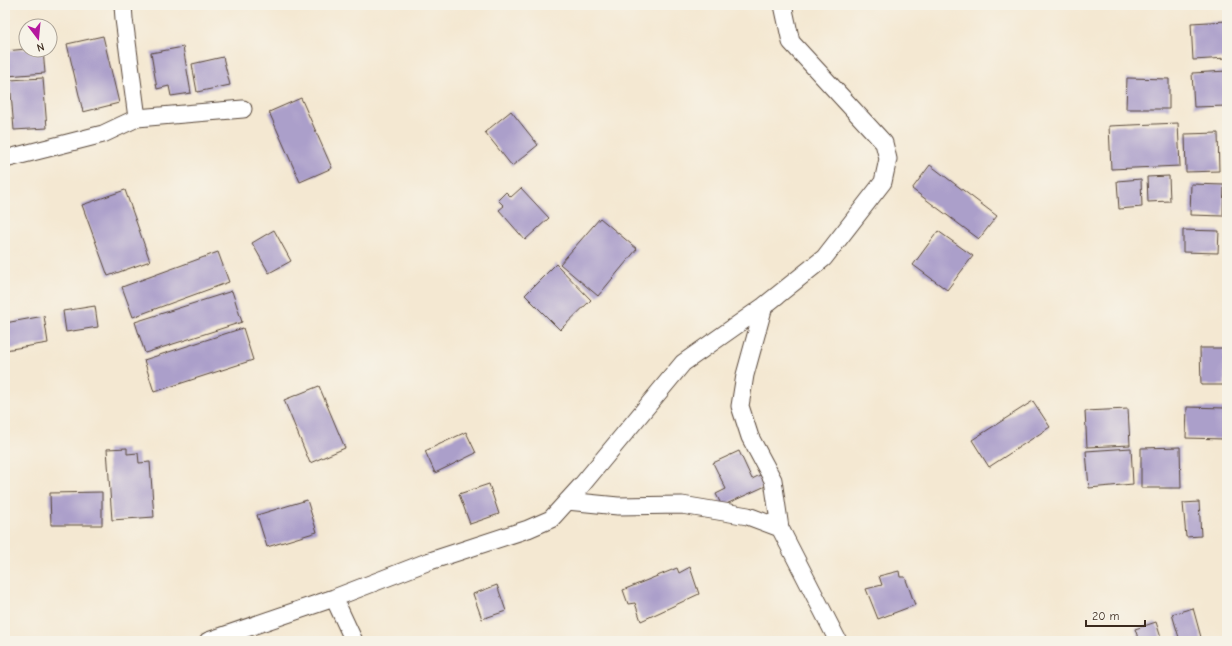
<svg xmlns="http://www.w3.org/2000/svg" width="1232" height="646" font-family="'Comic Neue',sans-serif">
<style>
.building{fill:#ab9fca}
.lines{fill:none;stroke-linecap:round;stroke-linejoin:round}
.street-casing{stroke:#574639;stroke-width:19}
.street{stroke:#fff;stroke-width:17}
</style>
<rect width="100%" height="100%" fill="#f7f3e8"/>
<filter id="ink" filterUnits="userSpaceOnUse"><feTurbulence type="fractalNoise" baseFrequency=".025" numOctaves="2"/><feDisplacementMap in="SourceGraphic" scale="8" xChannelSelector="R" yChannelSelector="G"/><feConvolveMatrix kernelMatrix="1 2 1 2 8 2 1 2 1" color-interpolation-filters="sRGB"/></filter>
<filter id="wash" filterUnits="userSpaceOnUse"><feTurbulence type="fractalNoise" baseFrequency=".012" numOctaves="4" result="noise"/><feDisplacementMap in="SourceGraphic" scale="16" xChannelSelector="R" yChannelSelector="G"/><feGaussianBlur stdDeviation="0.9" result="paint"/><feColorMatrix in="noise" values="0 0 0 0 0 0 0 0 0 0 0 0 0 0 0 0 0 1.4 0 .05"/><feComposite in="paint" operator="in"/></filter>
<g filter="url(#wash)">
<rect width="100%" height="100%" fill="#f4e8d2"/>
<g id="blocks">
<!-- building -->
<path class="building" d="M 1227,21 L 1227,58 L 1193,60 L 1191,23 Z
M 103,36 L 119,103 L 83,112 L 67,44 Z
M 183,47 L 191,93 L 171,96 L 169,86 L 157,89 L 151,53 Z
M 26,49 L 43,50 L 45,73 L 7,76 L 5,51 Z
M 223,57 L 230,85 L 197,92 L 192,64 Z
M 1227,71 L 1227,106 L 1194,107 L 1192,73 Z
M 43,78 L 47,128 L 14,130 L 10,80 Z
M 1127,78 L 1169,79 L 1169,109 L 1126,109 Z
M 301,98 L 332,168 L 300,182 L 269,112 Z
M 511,111 L 538,145 L 512,166 L 485,132 Z
M 1178,123 L 1180,166 L 1111,169 L 1109,126 Z
M 1218,133 L 1219,171 L 1186,172 L 1185,134 Z
M 930,165 L 997,216 L 979,239 L 912,189 Z
M 1169,176 L 1170,201 L 1148,202 L 1147,177 Z
M 1141,179 L 1142,207 L 1119,209 L 1117,181 Z
M 1191,184 L 1224,185 L 1223,216 L 1190,215 Z
M 521,188 L 549,218 L 525,240 L 499,210 L 504,206 L 498,200 L 506,192 L 511,197 Z
M 125,190 L 150,261 L 108,276 L 82,205 Z
M 600,218 L 637,249 L 598,296 L 560,264 Z
M 274,230 L 291,261 L 269,273 L 252,243 Z
M 1183,230 L 1219,231 L 1218,253 L 1183,252 Z
M 938,231 L 973,256 L 947,290 L 913,265 Z
M 218,252 L 229,282 L 133,317 L 122,287 Z
M 556,264 L 591,300 L 560,330 L 525,295 Z
M 232,291 L 242,322 L 145,353 L 135,322 Z
M 95,306 L 98,327 L 66,332 L 63,311 Z
M 44,316 L 48,343 L 5,350 L 5,323 Z
M 243,328 L 253,360 L 154,392 L 144,360 Z
M 1200,348 L 1224,348 L 1225,385 L 1201,385 Z
M 319,386 L 345,448 L 310,463 L 284,400 Z
M 1033,401 L 1050,427 L 989,467 L 972,440 Z
M 1187,407 L 1225,408 L 1224,439 L 1186,438 Z
M 1128,409 L 1130,445 L 1087,447 L 1085,411 Z
M 466,432 L 476,453 L 435,473 L 425,451 Z
M 1180,447 L 1181,488 L 1141,488 L 1141,448 Z
M 127,448 L 127,454 L 138,453 L 139,463 L 150,462 L 154,517 L 112,520 L 107,449 Z
M 1131,448 L 1133,484 L 1089,488 L 1086,451 Z
M 739,451 L 752,479 L 764,473 L 770,484 L 722,506 L 716,494 L 726,489 L 713,463 Z
M 489,484 L 499,514 L 470,524 L 459,494 Z
M 102,492 L 102,525 L 51,525 L 50,493 Z
M 307,500 L 317,532 L 267,547 L 257,515 Z
M 1199,502 L 1201,536 L 1186,537 L 1183,503 Z
M 690,567 L 699,594 L 641,621 L 635,603 L 628,604 L 623,590 L 677,568 L 679,573 Z
M 899,571 L 900,577 L 905,577 L 915,605 L 878,619 L 866,589 L 882,585 L 879,576 Z
M 497,585 L 506,611 L 482,619 L 473,594 Z
M 1193,608 L 1202,641 L 1180,641 L 1172,614 Z
M 1156,622 L 1162,641 L 1139,641 L 1135,629 Z"/>
</g>
</g>
<g filter="url(#ink)">
<use href="#blocks" fill-opacity="0" stroke="#574639" stroke-width="1"/>
<g class="lines">
<defs>
<path id="street" d="M 123,5 L 124,19 L 137,118
M 5,159 L 103,134 L 137,118 L 243,109
M 764,306 L 745,375 L 740,406 L 750,437 L 773,480 L 780,528 L 838,641
M 567,501 L 618,506 L 682,505 L 748,516 L 780,528
M 334,598 L 354,641
M 208,641 L 334,598 L 427,562 L 528,529 L 551,519 L 581,486 L 683,363 L 764,306 L 824,258 L 883,182 L 888,159 L 884,143 L 791,42 L 783,5"/>
</defs>
<!-- street casing -->
<use href="#street" class="street-casing"/>
<!-- street -->
<use href="#street" class="street"/>
</g>
</g>
<!-- margin -->
<rect width="1232" height="646" fill="none" stroke="#f7f3e8" stroke-width="20"/>
<!-- north arrow -->
<g transform="translate(38 38) rotate(164)"><circle r="19" fill="#f7f3e8" stroke="#aca397"/>
<path d="M0-3L7 15L0 10L-7 15Z" fill="#b5179e"/>
<text y="-6" font-size="11" font-weight="bold" text-anchor="middle" fill="#3b2a1e">N</text>
</g>
<!-- scale -->
<path d="M1086 620v6h59v-6" fill="none" stroke="#3b2a1e" stroke-width="2"/>
<text x="1092" y="620" font-size="12" fill="#3b2a1e" stroke="#f7f3e8" stroke-width="3" paint-order="stroke">20 m</text>
</svg>
